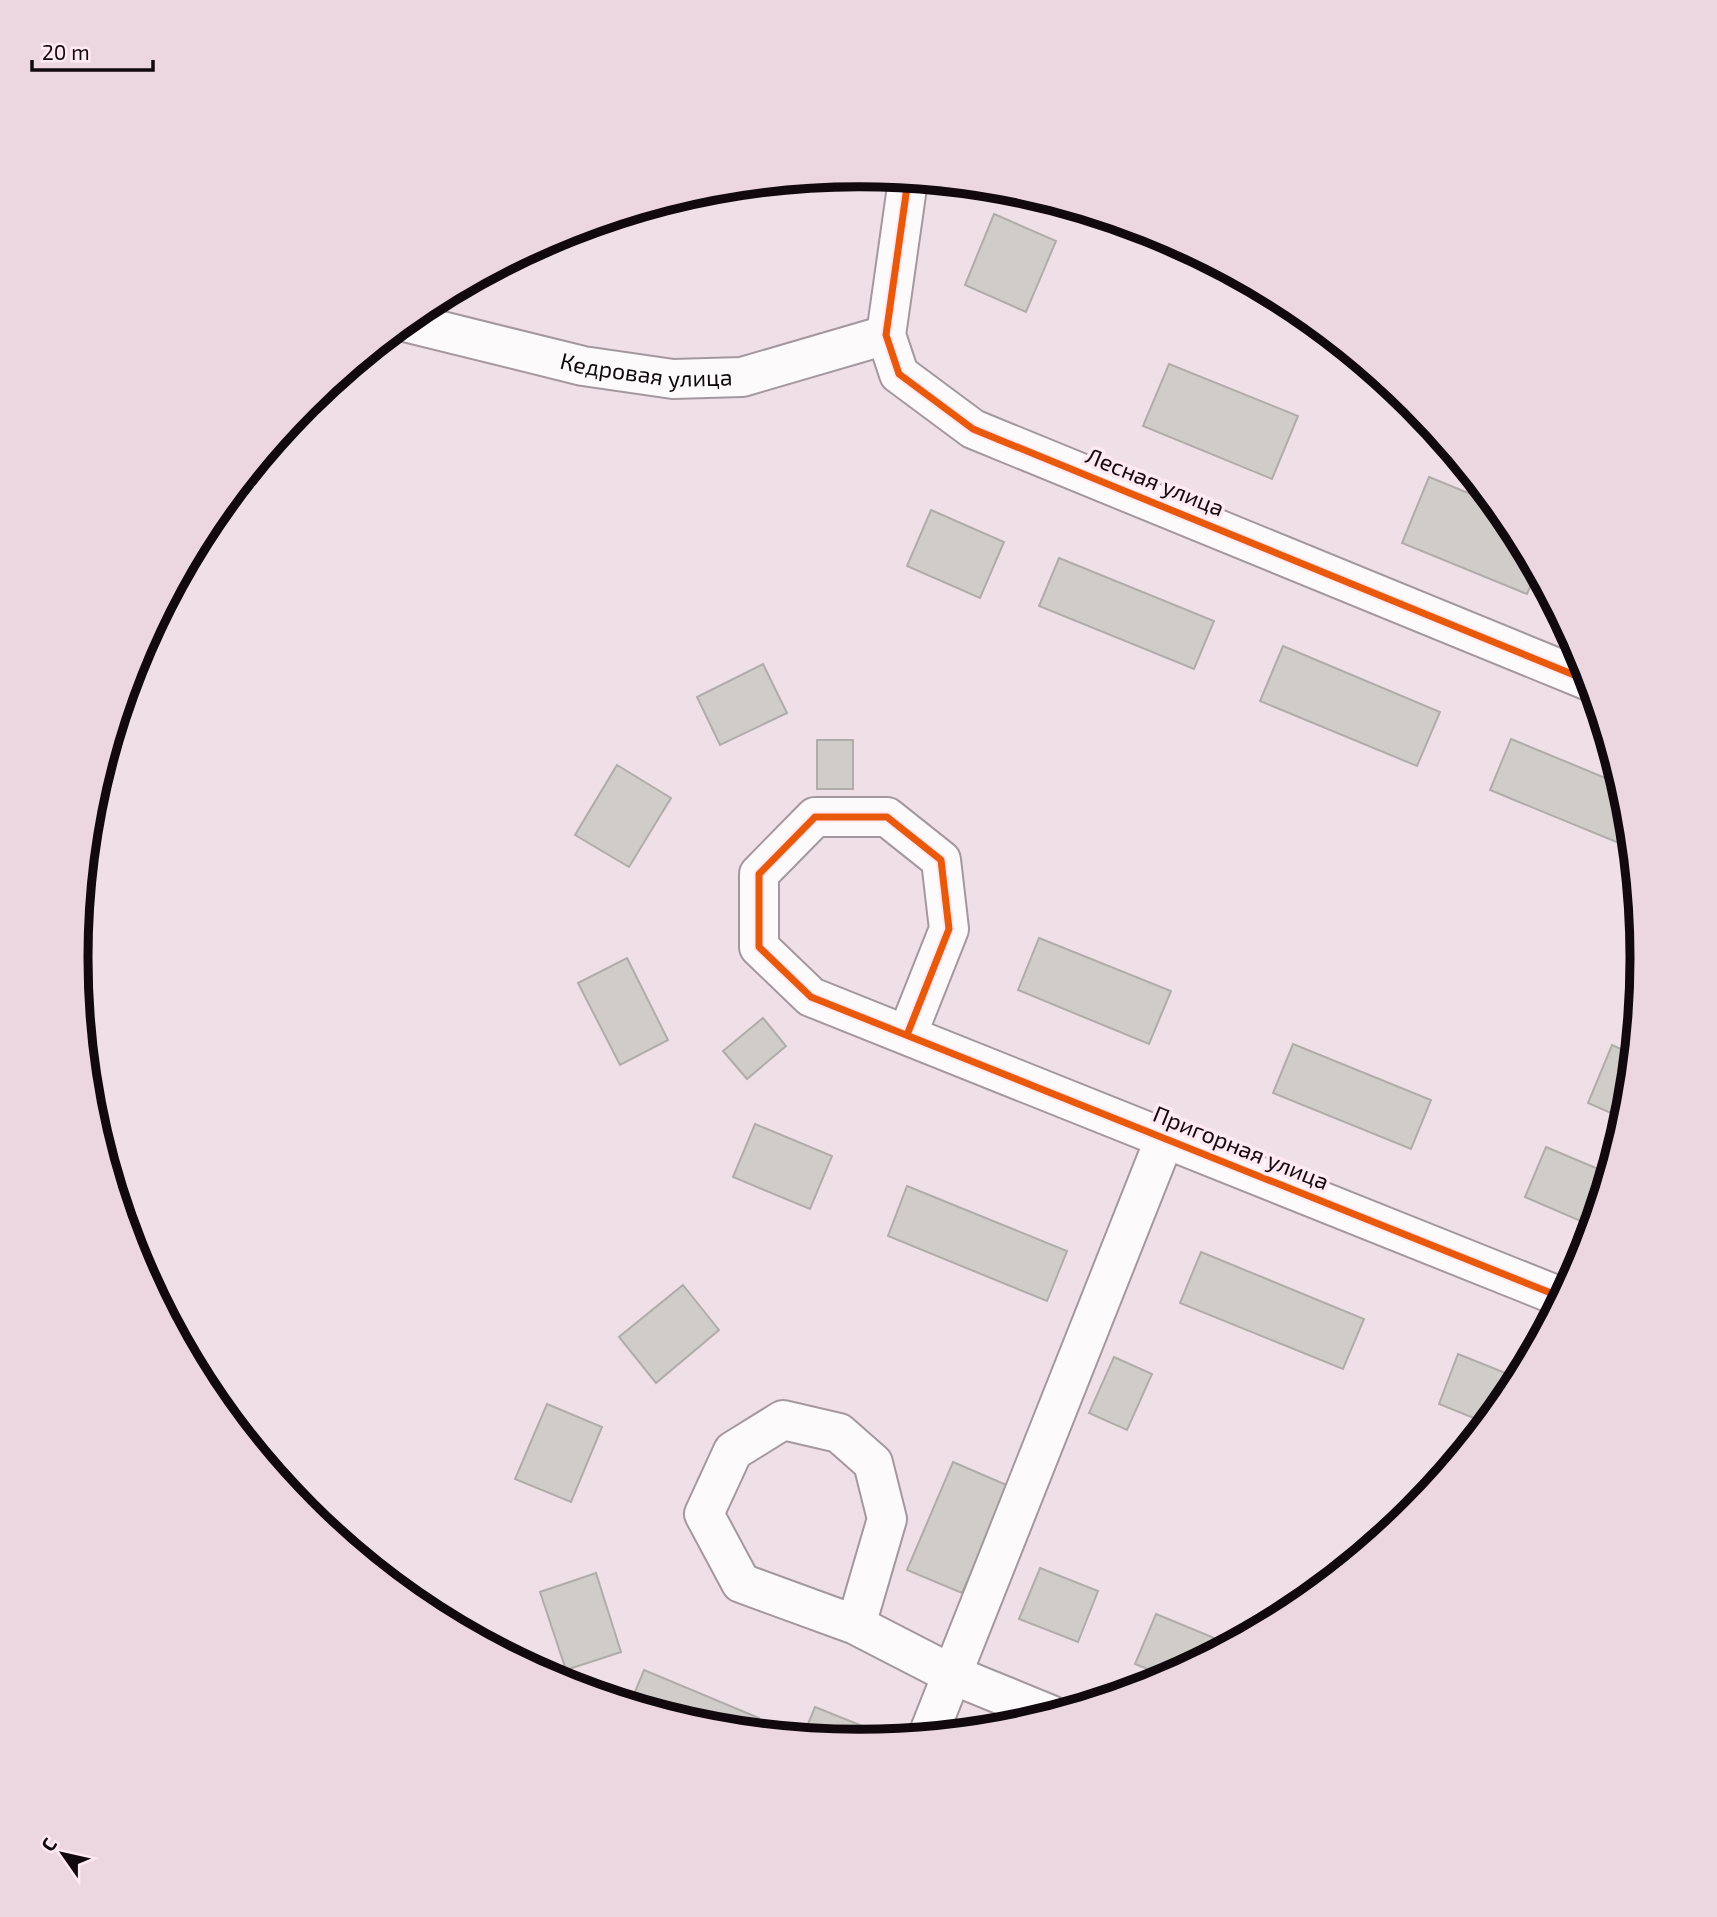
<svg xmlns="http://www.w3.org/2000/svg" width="1717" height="1917" font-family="'Exo 2',sans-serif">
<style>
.building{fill:#d0ccca;stroke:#b0acaa;stroke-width:2}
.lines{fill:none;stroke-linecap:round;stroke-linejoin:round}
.minor-casing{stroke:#a4989e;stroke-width:42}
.minor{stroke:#fdfafb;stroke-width:38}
.cycleway-casing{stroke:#ffe9f3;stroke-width:11}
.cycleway{stroke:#e8590c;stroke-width:7}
.labels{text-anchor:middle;stroke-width:7;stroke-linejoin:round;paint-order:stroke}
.street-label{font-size:23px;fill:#11090d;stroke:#ffe9f3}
.rim{fill:none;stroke:#11090d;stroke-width:9}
</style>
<rect width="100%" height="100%" fill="#efe0e7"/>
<!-- building -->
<path class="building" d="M 994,214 L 1056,241 L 1026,312 L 965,285 Z
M 1169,364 L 1298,416 L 1272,479 L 1143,426 Z
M 1429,477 L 1493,503 L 1510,524 L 1536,573 L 1527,594 L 1402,543 Z
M 931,510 L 1004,542 L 980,598 L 907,566 Z
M 1059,558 L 1214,621 L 1194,669 L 1039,606 Z
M 1283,646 L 1440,712 L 1417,766 L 1260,701 Z
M 763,664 L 787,713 L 720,745 L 697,697 Z
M 1511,739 L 1620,784 L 1627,806 L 1631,848 L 1490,790 Z
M 817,740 L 853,740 L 853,789 L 817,789 Z
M 617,765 L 671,798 L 629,867 L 575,835 Z
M 1039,938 L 1171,991 L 1149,1044 L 1018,990 Z
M 627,958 L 668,1040 L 620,1065 L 578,983 Z
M 763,1018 L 786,1046 L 747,1079 L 723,1051 Z
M 1293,1044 L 1431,1100 L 1411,1149 L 1273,1093 Z
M 1612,1045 L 1632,1054 L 1625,1119 L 1588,1103 Z
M 755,1124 L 832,1156 L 810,1209 L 733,1177 Z
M 1546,1147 L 1608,1173 L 1592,1226 L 1525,1197 Z
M 907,1186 L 1067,1251 L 1047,1301 L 888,1236 Z
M 1201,1252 L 1364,1319 L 1343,1369 L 1180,1303 Z
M 683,1285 L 719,1330 L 656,1383 L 619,1337 Z
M 1458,1354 L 1518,1378 L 1510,1394 L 1486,1423 L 1439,1404 Z
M 1114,1357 L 1152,1374 L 1127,1430 L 1089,1413 Z
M 547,1404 L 602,1427 L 571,1502 L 515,1479 Z
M 953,1462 L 1009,1486 L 962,1593 L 907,1570 Z
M 1040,1568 L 1098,1591 L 1078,1642 L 1019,1619 Z
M 596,1573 L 621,1652 L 566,1670 L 540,1592 Z
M 1156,1614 L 1229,1644 L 1167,1677 L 1135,1664 Z
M 644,1670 L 759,1718 L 753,1731 L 705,1727 L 630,1704 Z
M 815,1707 L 885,1735 L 883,1739 L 858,1742 L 803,1736 Z"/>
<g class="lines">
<defs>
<g id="minor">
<path d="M 908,180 L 886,335 L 899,374 L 973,429 L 1589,681"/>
<path id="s1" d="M 405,322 L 583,366 L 673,379 L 742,377 L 886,335"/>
<path d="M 907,1035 L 949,929 L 941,860 L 887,817 L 815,817 L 759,874 L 759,947 L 811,997 L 1561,1297"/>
<path d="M 856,1625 L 887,1519 L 873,1463 L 839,1433 L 783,1420 L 733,1451 L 704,1514 L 741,1583 L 856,1625 L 953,1675 L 1051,1715"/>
<path d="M 928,1735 L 1165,1138"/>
</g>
</defs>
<!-- minor casing -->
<use href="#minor" class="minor-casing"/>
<!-- minor -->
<use href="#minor" class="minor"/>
<defs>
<path id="cycleway" d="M 908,180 L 886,335 L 899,374 L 973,429 L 1589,681
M 907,1035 L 949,929 L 941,860 L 887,817 L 815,817 L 759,874 L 759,947 L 811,997 L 1561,1297"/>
</defs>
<!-- cycleway casing -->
<use href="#cycleway" class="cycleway-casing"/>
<!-- cycleway -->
<use href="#cycleway" class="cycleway"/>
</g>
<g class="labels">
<!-- street labels -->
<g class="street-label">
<text dy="8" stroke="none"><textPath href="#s1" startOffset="247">Кедровая улица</textPath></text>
<text transform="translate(1155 482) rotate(22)" y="8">Лесная улица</text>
<text transform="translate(1241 1148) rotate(22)" y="8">Пригорная улица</text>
</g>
</g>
<!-- crop -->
<path d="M0 0H1717V1917H0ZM88 958a771 771 0 1 1 1542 0a771 771 0 1 1-1542 0Z" fill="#ecd7e1" fill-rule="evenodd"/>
<path class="rim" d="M88 958a771 771 0 1 1 1542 0a771 771 0 1 1-1542 0Z"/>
<!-- north arrow -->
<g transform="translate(63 1854) rotate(304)" stroke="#ffe9f3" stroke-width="5" paint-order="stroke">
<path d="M0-5L12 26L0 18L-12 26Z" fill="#11090d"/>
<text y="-10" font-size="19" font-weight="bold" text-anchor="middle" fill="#11090d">С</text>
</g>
<!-- scale -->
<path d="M32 60v10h121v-10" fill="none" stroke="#11090d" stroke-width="3.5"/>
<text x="42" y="60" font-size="21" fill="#11090d" stroke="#ffe9f3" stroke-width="5" paint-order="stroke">20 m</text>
</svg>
